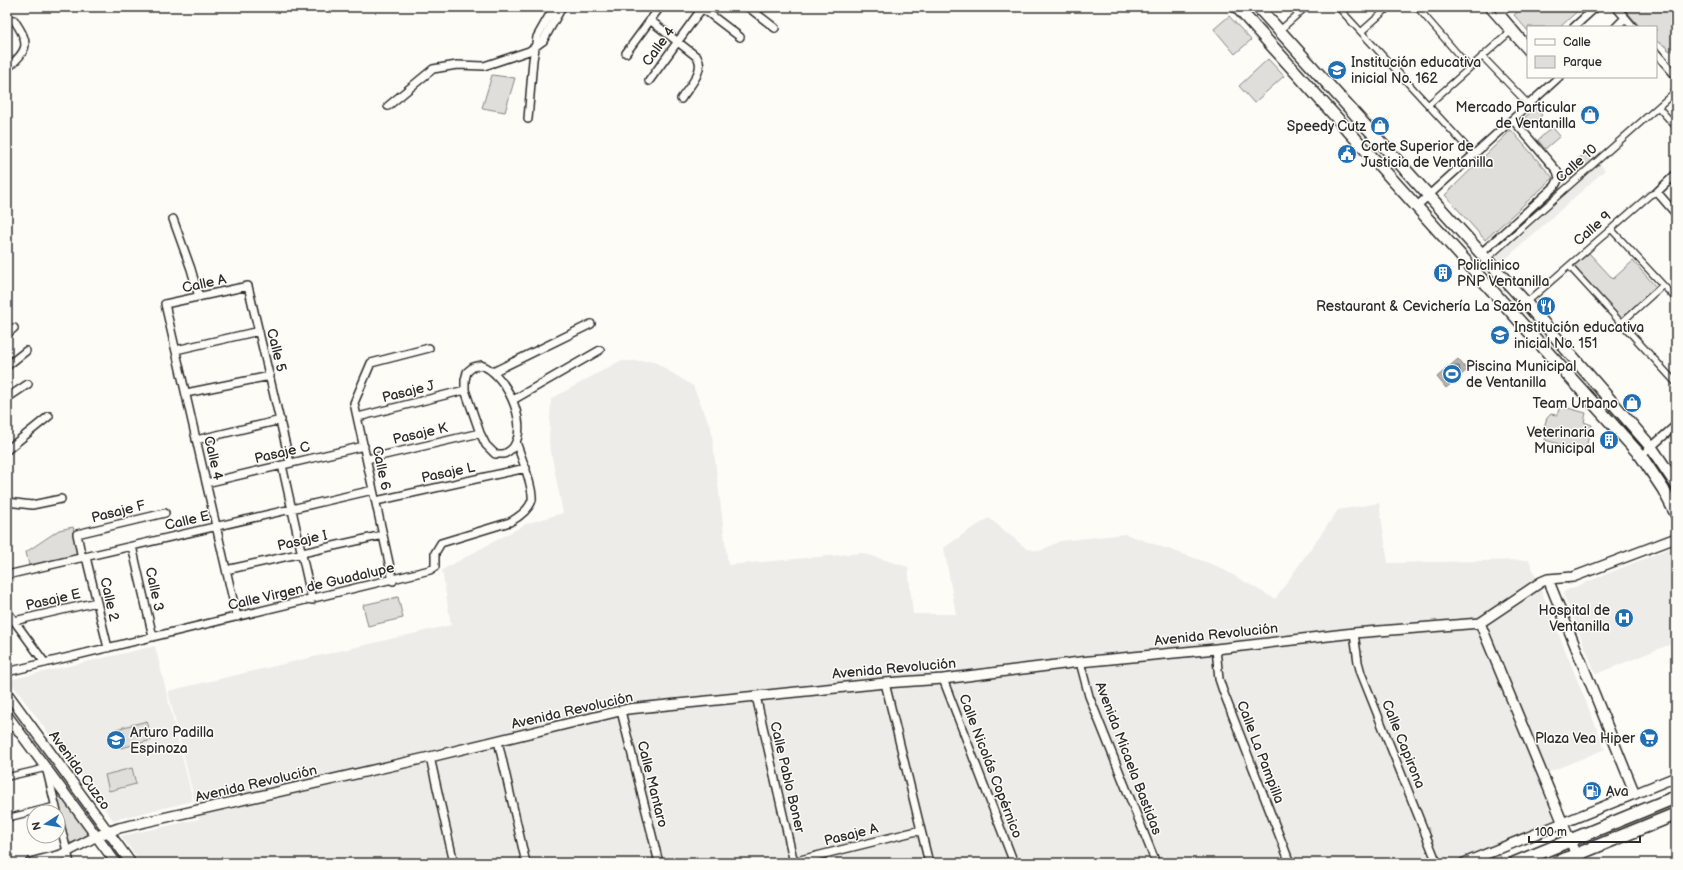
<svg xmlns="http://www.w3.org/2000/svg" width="1683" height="870" font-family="'Balsamiq Sans',sans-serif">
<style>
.built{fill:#edece8}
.green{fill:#dfdeda;stroke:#858482}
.water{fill:#b5b4b1;stroke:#7e7d7b}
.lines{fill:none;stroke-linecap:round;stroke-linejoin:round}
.shore{stroke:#626261;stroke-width:1}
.pedestrian-casing{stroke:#2b2b2b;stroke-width:8}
.minor-casing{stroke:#2b2b2b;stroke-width:10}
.tertiary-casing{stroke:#2b2b2b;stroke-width:12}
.secondary-casing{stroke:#2b2b2b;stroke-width:14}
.trunk-casing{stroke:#2b2b2b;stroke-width:15}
.pedestrian{stroke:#fdfcf7;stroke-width:5.5}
.minor{stroke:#fdfcf7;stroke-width:7}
.tertiary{stroke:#fdfcf7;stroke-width:9}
.secondary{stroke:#fdfcf7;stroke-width:11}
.trunk{stroke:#fdfcf7;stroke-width:12}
.labels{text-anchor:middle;stroke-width:3;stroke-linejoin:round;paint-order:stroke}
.street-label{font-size:14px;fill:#2b2b2b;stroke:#fdfcf7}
.poi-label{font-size:14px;fill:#2b2b2b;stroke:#fdfcf7;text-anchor:start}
</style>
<rect width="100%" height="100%" fill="#fdfcf7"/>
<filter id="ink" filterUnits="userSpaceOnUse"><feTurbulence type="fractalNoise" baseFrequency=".025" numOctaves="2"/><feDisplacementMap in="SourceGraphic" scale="8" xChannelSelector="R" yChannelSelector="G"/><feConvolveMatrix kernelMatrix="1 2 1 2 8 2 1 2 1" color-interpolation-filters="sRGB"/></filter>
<g filter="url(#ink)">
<!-- built -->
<path class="built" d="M 1598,161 L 1605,170 L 1501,263 L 1492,254 Z
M 620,361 L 653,361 L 693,386 L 711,428 L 728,565 L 862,553 L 908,567 L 913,614 L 956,614 L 944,548 L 965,533 L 989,518 L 1027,549 L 1040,551 L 1060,541 L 1125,534 L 1217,566 L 1275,599 L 1338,510 L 1379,503 L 1388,563 L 1529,560 L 1605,749 L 1537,777 L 1558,830 L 1478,863 L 141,863 L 121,836 L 199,819 L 168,691 L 451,625 L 442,570 L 526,524 L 563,513 L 549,442 L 551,399 Z
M 1673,547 L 1676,555 L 1676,642 L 1596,674 L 1563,594 L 1565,591 Z
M 155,646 L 193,801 L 113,820 L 9,680 Z"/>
<!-- green -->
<path class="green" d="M 1523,7 L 1582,7 L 1560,27 L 1528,27 L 1528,31 L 1514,15 Z
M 1623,7 L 1676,7 L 1676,51 L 1668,50 L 1667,47 L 1656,41 L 1656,27 L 1640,27 Z
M 1229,16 L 1251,40 L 1235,54 L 1214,29 Z
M 1268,59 L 1284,76 L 1254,103 L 1239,86 Z
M 492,75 L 515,78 L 505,112 L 482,108 Z
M 1535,108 L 1542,115 L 1528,129 L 1521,121 Z
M 1552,127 L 1560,136 L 1545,149 L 1538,140 Z
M 1511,130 L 1553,178 L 1485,240 L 1445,195 Z
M 1585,153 L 1596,162 L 1574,181 L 1565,171 Z
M 1589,253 L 1613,279 L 1633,261 L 1656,287 L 1621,319 L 1574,266 Z
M 1560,406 L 1586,413 L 1584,422 L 1592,425 L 1585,451 L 1545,440 L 1547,434 L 1542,433 L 1547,418 L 1551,414 L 1557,415 Z
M 73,527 L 79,554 L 29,565 L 26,552 L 59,530 Z
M 398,597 L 403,618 L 368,626 L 363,605 Z
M 147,721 L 152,740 L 121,748 L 116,729 Z
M 132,768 L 136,784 L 109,791 L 105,775 Z
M 57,795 L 61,795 L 87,831 L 85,837 L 71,843 L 67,840 L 54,796 Z
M 1676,801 L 1676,810 L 1585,845 L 1584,839 Z
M 1561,849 L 1565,852 C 1559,865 1538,863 1526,863 Z
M 1500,855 L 1502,862 L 1500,863 L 1479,863 Z"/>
<!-- water -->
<path class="water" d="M 1458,359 L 1467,370 L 1446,388 L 1437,377 Z"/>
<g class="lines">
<!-- shore -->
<path class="shore" d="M 1456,366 L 1459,366 L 1460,371 L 1448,382 L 1446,382 L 1443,377 Z"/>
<defs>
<path id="pedestrian" d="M 1338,7 L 1474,155
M 1417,7 L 1469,67
M 1487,7 L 1528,53
M 1279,31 L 1306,7
M 1361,32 L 1389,7
M 1482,56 L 1529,105
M 1428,105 L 1510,32
M 1658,107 L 1676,127
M 1611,229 L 1676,299
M 1492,254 L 1676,91
M 1569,266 L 1676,383
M 1526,303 L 1650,195 L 1657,192
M 1621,323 L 1663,285
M 7,731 L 15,726
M 7,777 L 46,768
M 7,818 L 56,806"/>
<path id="minor" d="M 748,7 L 775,28
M 1507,7 L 1500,13 L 1528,46
M 1616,7 L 1633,27
M 702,8 L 740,37
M 650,20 L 697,57 C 706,70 688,88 681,99
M 1574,27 L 1596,7
M 1616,27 L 1625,18
M 626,53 L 660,7
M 1656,53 L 1676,76
M 7,69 C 28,49 31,45 14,20
M 649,81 L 703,7
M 388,106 L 433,69 L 457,65 L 484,66 L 529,51 L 543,41 L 562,7
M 528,119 L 533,60 L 537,37 L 554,7
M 1676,174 L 1657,192 L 1676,214
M 1417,206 L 1559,77
M 173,219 L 191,269 L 199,297
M 1480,254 L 1555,186 L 1559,178 L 1557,171 L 1513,120
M 7,334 L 14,328
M 176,350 L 259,331
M 481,365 C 505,373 528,421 515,444 C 513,449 508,452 504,454 L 495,454 L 486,445 L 480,433 L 465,390 L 465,380 L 467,372 L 473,367 Z
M 7,366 L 26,351
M 493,372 L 591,324
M 186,393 L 270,376
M 7,398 L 28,384
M 513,400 L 600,350
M 358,417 L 465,390
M 196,440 L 281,420
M 7,450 L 49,416
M 1641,456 L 1676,425
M 367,459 L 480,433
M 282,465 L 312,600
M 206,483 L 364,446
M 376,501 L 526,468
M 7,502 L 32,505 L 61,499
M 132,546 L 153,637
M 86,557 L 108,648
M 82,558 L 77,534 L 165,513
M 226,570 L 383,535
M 7,575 L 373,490
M 393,581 L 354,403 L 371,363 L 429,348
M 7,611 L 45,663
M 237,617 L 165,304 L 248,286 L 290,463
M 14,621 L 97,602
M 1354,633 L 1358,662 L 1361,673 L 1437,863
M 1216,649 L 1219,679 L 1223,691 L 1290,863
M 1080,662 L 1089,696 L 1156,863
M 7,672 L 430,570 L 435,567 L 435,553 L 441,543 L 510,522 C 519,517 529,510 532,500 C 534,489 520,453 516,442
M 943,679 L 1014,863
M 885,683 L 929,863
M 756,696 L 794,863
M 621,711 L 659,863
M 498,741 L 526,863
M 430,757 L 454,863
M 47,771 L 57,812
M 58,816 L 70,863
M 788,863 L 921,830"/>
<path id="tertiary" d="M 1548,579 L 1635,794
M 1480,623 L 1576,855
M 7,693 L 131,863
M 7,715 L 116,863
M 30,863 L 61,855 L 97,836 L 119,828 L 430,757 L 628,709 L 885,683 L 943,679 L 1080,662 L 1216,649 L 1354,633 L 1480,623 L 1541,582 L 1548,579 L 1573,577 L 1676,538
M 1464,863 L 1676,777"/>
<path id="secondary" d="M 1237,7 L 1641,456 L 1663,489 L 1676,514
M 1258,7 L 1526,303 L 1651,447 L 1676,484"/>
<path id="trunk" d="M 1515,863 L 1676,797
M 1556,863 L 1676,814"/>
</defs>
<!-- pedestrian casing -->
<use href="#pedestrian" class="pedestrian-casing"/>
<!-- minor casing -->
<use href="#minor" class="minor-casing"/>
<!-- tertiary casing -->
<use href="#tertiary" class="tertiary-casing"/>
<!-- secondary casing -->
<use href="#secondary" class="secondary-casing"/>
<!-- trunk casing -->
<use href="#trunk" class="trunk-casing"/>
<!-- pedestrian -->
<use href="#pedestrian" class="pedestrian"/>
<!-- minor -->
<use href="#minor" class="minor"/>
<!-- tertiary -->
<use href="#tertiary" class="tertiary"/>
<!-- secondary -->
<use href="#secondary" class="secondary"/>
<!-- trunk -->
<use href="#trunk" class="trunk"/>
</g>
</g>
<!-- icons -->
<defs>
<symbol id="school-disc" viewBox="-11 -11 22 22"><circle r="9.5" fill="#1f6fb2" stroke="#fdfcf7"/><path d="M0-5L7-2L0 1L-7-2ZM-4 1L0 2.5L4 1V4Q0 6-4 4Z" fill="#fff"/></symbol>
<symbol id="shop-disc" viewBox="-11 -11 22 22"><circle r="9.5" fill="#1f6fb2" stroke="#fdfcf7"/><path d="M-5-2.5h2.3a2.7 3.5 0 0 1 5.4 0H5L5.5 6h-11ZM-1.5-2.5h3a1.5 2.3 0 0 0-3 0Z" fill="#fff"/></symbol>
<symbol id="civic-disc" viewBox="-11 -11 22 22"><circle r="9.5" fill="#1f6fb2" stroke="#fdfcf7"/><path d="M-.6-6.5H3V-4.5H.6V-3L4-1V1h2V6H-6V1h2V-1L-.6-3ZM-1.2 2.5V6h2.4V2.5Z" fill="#fff"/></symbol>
<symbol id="building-disc" viewBox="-11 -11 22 22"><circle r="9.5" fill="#1f6fb2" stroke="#fdfcf7"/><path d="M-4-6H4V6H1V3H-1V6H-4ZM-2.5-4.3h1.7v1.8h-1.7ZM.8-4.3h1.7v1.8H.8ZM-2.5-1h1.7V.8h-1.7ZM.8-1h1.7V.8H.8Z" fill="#fff"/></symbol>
<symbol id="restaurant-disc" viewBox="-11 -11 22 22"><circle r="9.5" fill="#1f6fb2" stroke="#fdfcf7"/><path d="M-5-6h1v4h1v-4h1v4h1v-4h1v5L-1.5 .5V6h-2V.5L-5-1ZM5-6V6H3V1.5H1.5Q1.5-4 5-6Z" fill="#fff"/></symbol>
<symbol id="stadium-disc" viewBox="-11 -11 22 22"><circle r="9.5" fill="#1f6fb2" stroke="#fdfcf7"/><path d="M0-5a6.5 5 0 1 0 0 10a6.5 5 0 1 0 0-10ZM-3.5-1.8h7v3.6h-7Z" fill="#fff"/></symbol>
<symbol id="hospital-disc" viewBox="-11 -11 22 22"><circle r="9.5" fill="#1f6fb2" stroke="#fdfcf7"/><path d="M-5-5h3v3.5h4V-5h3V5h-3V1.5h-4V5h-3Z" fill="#fff"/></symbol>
<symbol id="supermarket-disc" viewBox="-11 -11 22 22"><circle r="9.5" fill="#1f6fb2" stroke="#fdfcf7"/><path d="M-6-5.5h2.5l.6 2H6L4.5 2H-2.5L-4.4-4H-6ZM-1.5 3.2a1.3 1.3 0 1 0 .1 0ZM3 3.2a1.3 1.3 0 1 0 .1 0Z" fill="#fff"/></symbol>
<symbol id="fuel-disc" viewBox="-11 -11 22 22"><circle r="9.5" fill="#1f6fb2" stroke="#fdfcf7"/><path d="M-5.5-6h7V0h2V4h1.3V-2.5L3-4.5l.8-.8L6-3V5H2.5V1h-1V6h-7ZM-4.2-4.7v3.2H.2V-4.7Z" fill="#fff"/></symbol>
</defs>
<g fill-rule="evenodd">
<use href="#school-disc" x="1326" y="59" width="22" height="22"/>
<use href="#shop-disc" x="1579" y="104" width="22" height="22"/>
<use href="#shop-disc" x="1369" y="115" width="22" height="22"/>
<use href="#civic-disc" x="1336" y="143" width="22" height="22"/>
<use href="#building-disc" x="1432" y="262" width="22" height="22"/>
<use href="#restaurant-disc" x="1535" y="295" width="22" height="22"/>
<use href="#school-disc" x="1489" y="324" width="22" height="22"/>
<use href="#stadium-disc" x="1441" y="363" width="22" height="22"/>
<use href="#shop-disc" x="1621" y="392" width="22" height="22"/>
<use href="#building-disc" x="1598" y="429" width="22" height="22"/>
<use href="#hospital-disc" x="1613" y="607" width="22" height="22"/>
<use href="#supermarket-disc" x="1638" y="727" width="22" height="22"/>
<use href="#school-disc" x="105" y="729" width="22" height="22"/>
<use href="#fuel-disc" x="1581" y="780" width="22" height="22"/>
</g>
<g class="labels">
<!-- street labels -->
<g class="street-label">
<text transform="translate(658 46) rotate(-54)" y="5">Calle 4</text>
<text transform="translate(1576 163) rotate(-42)" y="5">Calle 10</text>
<text transform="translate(1592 228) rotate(-41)" y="5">Calle 9</text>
<text transform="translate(204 283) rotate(-12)" y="5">Calle A</text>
<text transform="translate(277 350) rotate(76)" y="5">Calle 5</text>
<text transform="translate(408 391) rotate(-14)" y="5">Pasaje J</text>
<text transform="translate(420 433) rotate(-13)" y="5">Pasaje K</text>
<text transform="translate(282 452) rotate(-13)" y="5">Pasaje C</text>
<text transform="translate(214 458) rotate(77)" y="5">Calle 4</text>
<text transform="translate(382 468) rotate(78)" y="5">Calle 6</text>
<text transform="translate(448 472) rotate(-12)" y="5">Pasaje L</text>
<text transform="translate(118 511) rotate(-14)" y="5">Pasaje F</text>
<text transform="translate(187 520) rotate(-13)" y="5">Calle E</text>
<text transform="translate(302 540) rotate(-13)" y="5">Pasaje I</text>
<text transform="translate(311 586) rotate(-13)" y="5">Calle Virgen de Guadalupe</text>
<text transform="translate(155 589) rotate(78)" y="5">Calle 3</text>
<text transform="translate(53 599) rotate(-13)" y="5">Pasaje E</text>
<text transform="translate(110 599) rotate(77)" y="5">Calle 2</text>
<text transform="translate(1216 634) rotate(-6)" y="5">Avenida Revolución</text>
<text transform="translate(894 668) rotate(-5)" y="5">Avenida Revolución</text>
<text transform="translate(572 710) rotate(-13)" y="5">Avenida Revolución</text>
<text transform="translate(1404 744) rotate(68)" y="5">Calle Capirona</text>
<text transform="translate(1261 752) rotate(69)" y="5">Calle La Pampilla</text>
<text transform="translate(1129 758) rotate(69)" y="5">Avenida Micaela Bastidas</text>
<text transform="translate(991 766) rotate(69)" y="5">Calle Nicolás Copérnico</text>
<text transform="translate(80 770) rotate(54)" y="5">Avenida Cuzco</text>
<text transform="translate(788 777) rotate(77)" y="5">Calle Pablo Boner</text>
<text transform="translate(256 783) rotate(-13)" y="5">Avenida Revolución</text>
<text transform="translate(653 784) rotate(76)" y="5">Calle Mantaro</text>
<text transform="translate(851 834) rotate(-14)" y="5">Pasaje A</text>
</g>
<!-- poi labels -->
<g class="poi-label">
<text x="1351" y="67">Institución educativa<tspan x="1351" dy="16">inicial No. 162</tspan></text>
<text x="1576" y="112" text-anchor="end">Mercado Particular<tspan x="1576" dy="16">de Ventanilla</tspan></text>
<text x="1366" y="131" text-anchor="end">Speedy Cutz</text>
<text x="1361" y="151">Corte Superior de<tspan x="1361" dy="16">Justicia de Ventanilla</tspan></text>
<text x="1457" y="270">Policlinico<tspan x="1457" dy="16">PNP Ventanilla</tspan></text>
<text x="1532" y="311" text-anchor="end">Restaurant &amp; Cevichería La Sazón</text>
<text x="1514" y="332">Institución educativa<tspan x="1514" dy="16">inicial No. 151</tspan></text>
<text x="1466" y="371">Piscina Municipal<tspan x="1466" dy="16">de Ventanilla</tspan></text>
<text x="1618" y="408" text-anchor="end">Team Urbano</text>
<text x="1595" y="437" text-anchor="end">Veterinaria<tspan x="1595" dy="16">Municipal</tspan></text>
<text x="1610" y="615" text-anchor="end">Hospital de<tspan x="1610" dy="16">Ventanilla</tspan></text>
<text x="130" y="737">Arturo Padilla<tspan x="130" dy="16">Espinoza</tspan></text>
<text x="1635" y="743" text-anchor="end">Plaza Vea Hiper</text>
<text x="1606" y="796">Ava</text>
</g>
</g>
<!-- margin -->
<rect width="1683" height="870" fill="none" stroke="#fdfcf7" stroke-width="24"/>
<rect x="12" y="12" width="1659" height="846" fill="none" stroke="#2b2b2b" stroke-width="1.5" filter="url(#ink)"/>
<!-- legend -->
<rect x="1527" y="26" width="130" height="52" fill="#fdfcf7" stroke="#a9a8a5"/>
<rect x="1535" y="39" width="20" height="6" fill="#fdfcf7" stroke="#a9a8a5"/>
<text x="1563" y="46" font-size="12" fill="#2b2b2b">Calle</text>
<rect x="1535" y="56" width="20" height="12" fill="#dfdeda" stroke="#a9a8a5"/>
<text x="1563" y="66" font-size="12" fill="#2b2b2b">Parque</text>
<!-- north arrow -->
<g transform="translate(46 824) rotate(258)"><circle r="19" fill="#fdfcf7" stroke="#a9a8a5"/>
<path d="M0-3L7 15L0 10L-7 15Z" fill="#1f6fb2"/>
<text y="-6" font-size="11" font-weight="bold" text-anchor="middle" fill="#2b2b2b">N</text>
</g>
<!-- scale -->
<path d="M1529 836v6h111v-6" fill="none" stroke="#2b2b2b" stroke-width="2"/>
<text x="1535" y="836" font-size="12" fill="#2b2b2b" stroke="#fdfcf7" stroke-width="3" paint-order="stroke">100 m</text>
</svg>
